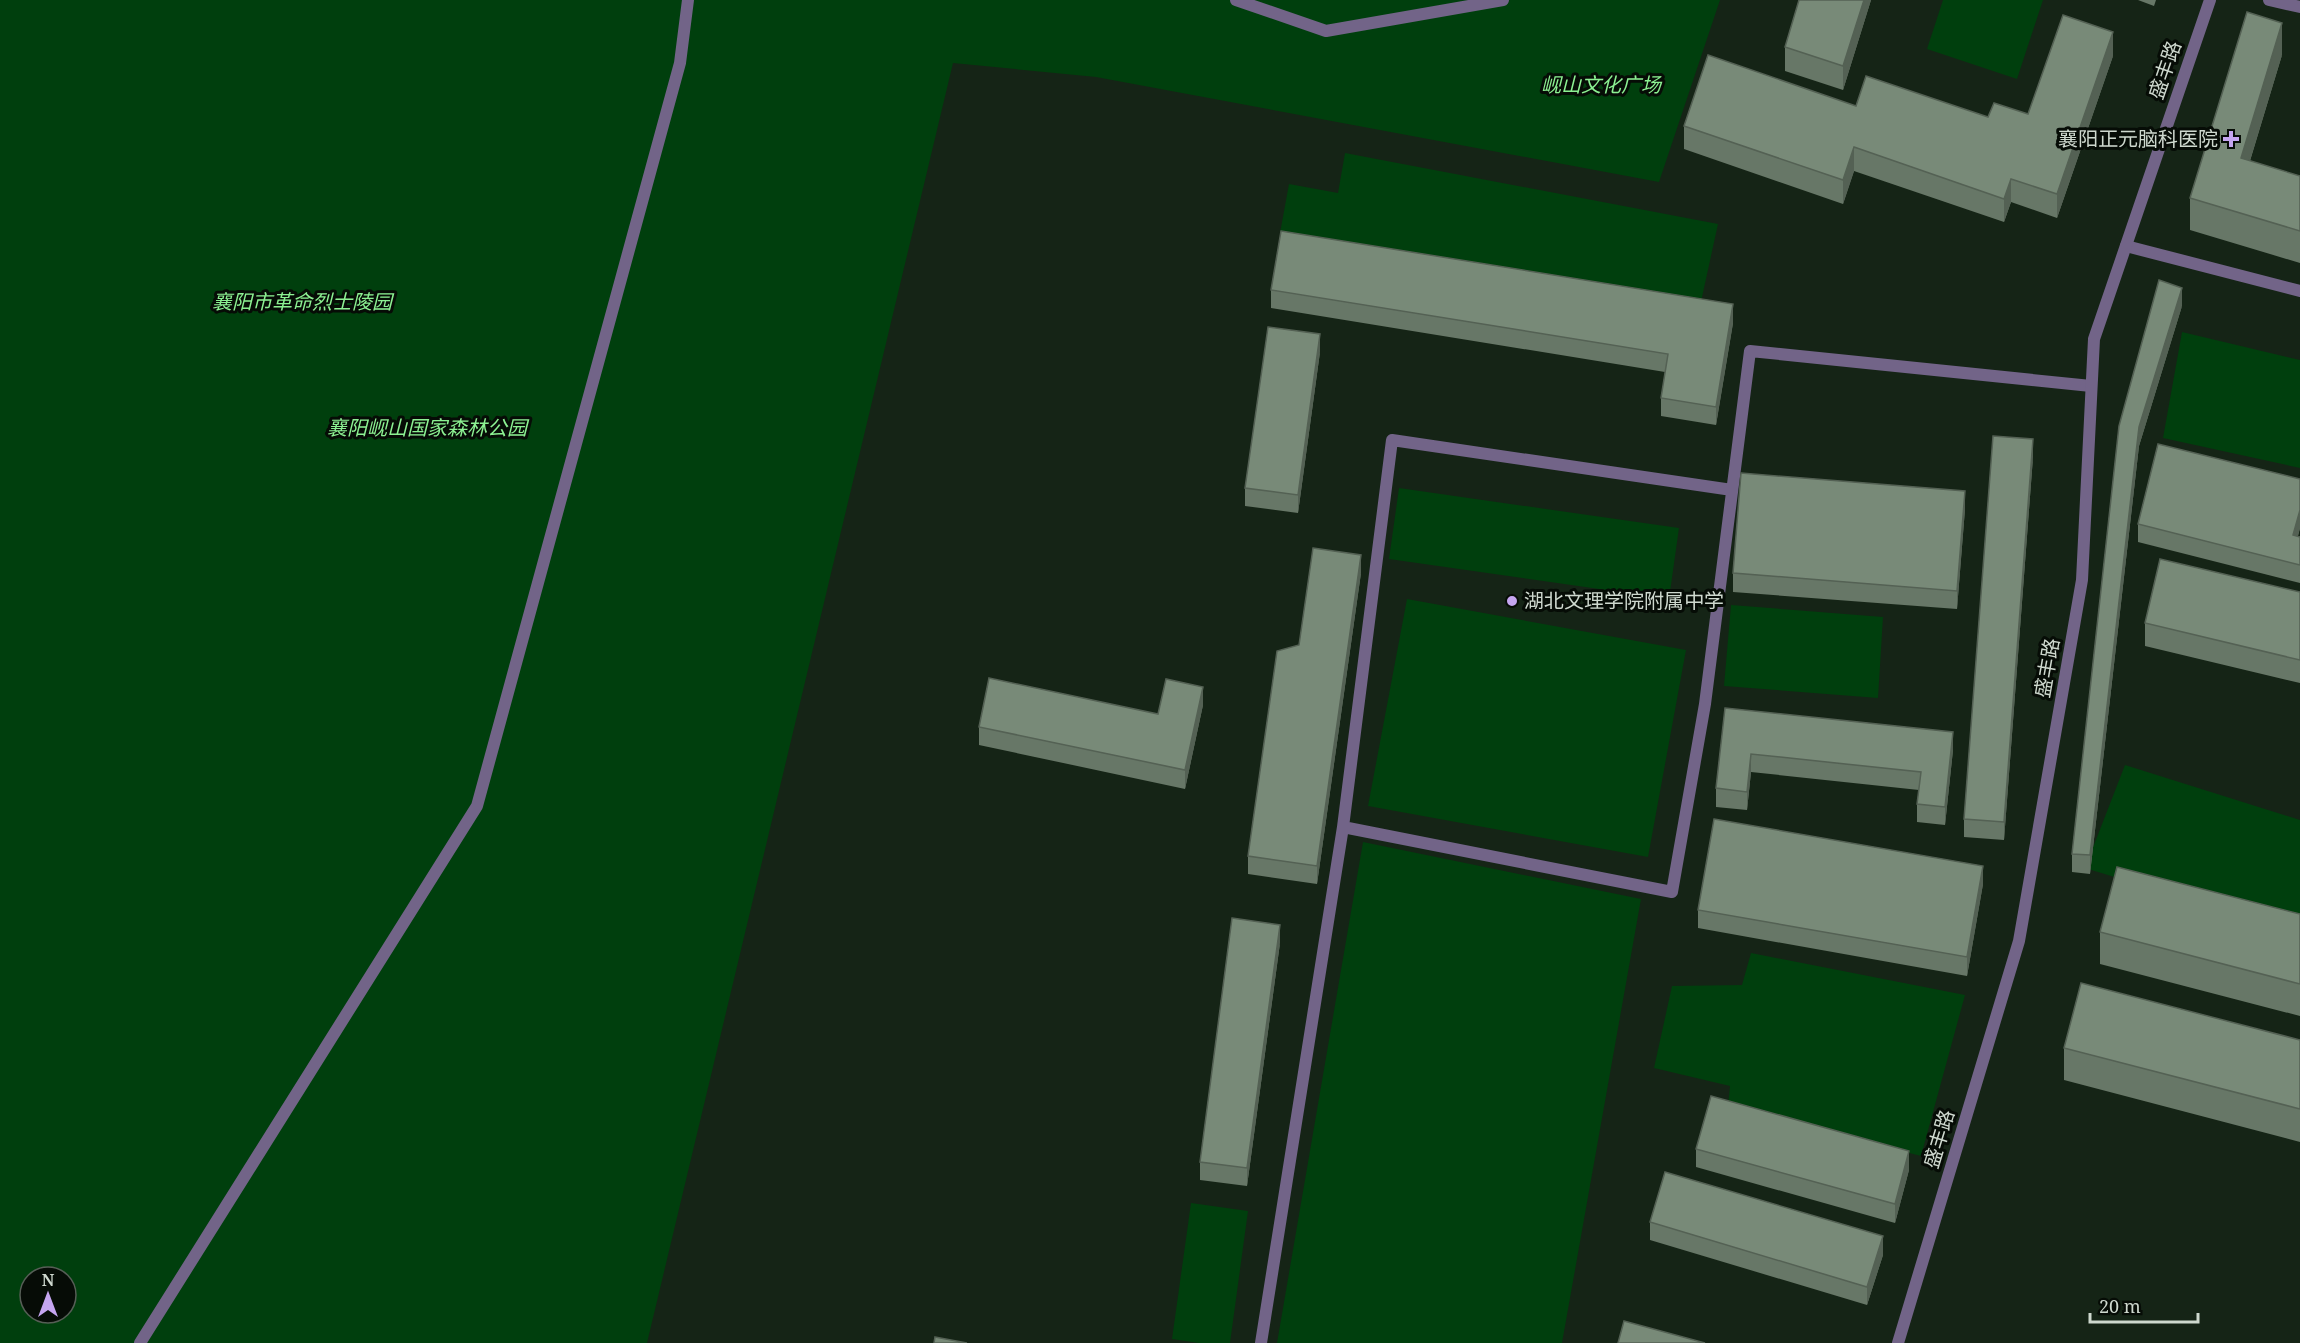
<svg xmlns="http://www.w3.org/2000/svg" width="2300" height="1343" font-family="'Noto Serif','Noto Sans SC',serif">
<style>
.green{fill:#003f0d;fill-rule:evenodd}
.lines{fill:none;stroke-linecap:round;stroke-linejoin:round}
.service{stroke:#726488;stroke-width:12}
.pedestrian{stroke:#726488;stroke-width:12}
.tertiary{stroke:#726488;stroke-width:12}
.wall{fill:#677767}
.shaded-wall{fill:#546154}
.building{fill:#788a78;stroke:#546154;stroke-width:1.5}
.poi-dot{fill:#c5a6f0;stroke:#060c06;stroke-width:2}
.labels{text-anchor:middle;stroke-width:6;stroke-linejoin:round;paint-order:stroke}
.street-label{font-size:20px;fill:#ced8ce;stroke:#060c06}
.park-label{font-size:20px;font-style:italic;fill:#8cf192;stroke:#060c06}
.poi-label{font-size:20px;fill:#ced8ce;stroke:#060c06;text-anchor:end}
</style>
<rect width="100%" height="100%" fill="#152416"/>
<!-- green -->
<path class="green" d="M 0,0 L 1720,0 L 1659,182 L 1096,77 L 953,63 L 647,1343 L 0,1343 ZM 30,1277 L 66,1277 L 66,1313 L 30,1313 Z
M 1943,0 L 2043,0 L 2017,79 L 1927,49 Z
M 1345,153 L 1718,224 L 1699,311 L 1280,233 L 1289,184 L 1338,193 Z
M 2182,332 L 2300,360 L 2300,468 L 2163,438 Z
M 1399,488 L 1679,528 L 1669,599 L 1389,559 Z
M 1407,599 L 1686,650 L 1648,857 L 1368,806 Z
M 1731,605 L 1883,617 L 1878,698 L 1724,686 Z
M 2125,765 L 2300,820 L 2300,934 L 2085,868 Z
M 1363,842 L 1641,899 L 1562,1343 L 1277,1343 Z
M 1751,953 L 1965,995 L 1921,1156 L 1728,1106 L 1730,1086 L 1654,1068 L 1672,986 L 1742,985 Z
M 1191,1203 L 1248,1211 L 1230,1343 L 1199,1343 L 1172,1339 Z"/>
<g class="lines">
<!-- service -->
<path class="service" d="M 2269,0 L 2300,7
M 2126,246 L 2300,291
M 1732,490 L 1392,440 L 1343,827 L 1672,892 L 1705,704 L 1750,351 L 2091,386
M 1261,1343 L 1343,827"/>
<!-- pedestrian -->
<path class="pedestrian" d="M 1236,0 L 1326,31 L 1503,0
M 140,1343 L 477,806 L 680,63 L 688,0"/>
<!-- tertiary -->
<path class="tertiary" d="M 1898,1343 L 2019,941 L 2082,580 L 2094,339 L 2210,0"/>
</g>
<!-- wall -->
<path class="wall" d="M 1799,0 L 1871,0 L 1843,90 L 1785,71 L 1785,47 Z
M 2138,0 L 2156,0 L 2154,6 Z
M 2282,55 L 2250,161 L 2300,176 L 2300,263 L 2190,230 L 2190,198 Z
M 2113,56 L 2057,218 L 2011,202 L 2004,222 L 1854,171 L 1843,204 L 1684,149 L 1684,126 L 1856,106 L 1988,117 L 2028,114 Z
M 1271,290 L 1733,323 L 1716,425 L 1661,416 L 1661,398 L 1665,372 L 1271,308 Z
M 2182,306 L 2139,446 L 2090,874 L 2072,872 L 2072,854 L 2119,426 Z
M 1320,352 L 1298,513 L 1245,506 L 1245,488 Z
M 2033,457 L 2004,840 L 1964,837 L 1964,819 Z
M 1965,509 L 1957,609 L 1733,592 L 1733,573 Z
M 2138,524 L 2300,528 L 2298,536 L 2300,537 L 2300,583 L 2138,542 Z
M 1361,573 L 1317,884 L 1248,874 L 1248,856 L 1299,645 Z
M 2300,592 L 2300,683 L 2145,646 L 2145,623 Z
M 1203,705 L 1185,789 L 979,745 L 979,727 L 1158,714 Z
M 1725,708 L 1953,750 L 1945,825 L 1917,822 L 1917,804 L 1919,790 L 1751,772 L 1747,810 L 1716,807 L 1716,788 Z
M 1983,884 L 1967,976 L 1698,928 L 1698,910 Z
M 2300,914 L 2300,1016 L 2100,964 L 2100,932 Z
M 1280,943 L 1247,1186 L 1200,1180 L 1200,1162 Z
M 2300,1040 L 2300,1142 L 2064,1080 L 2064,1048 Z
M 1696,1149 L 1909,1170 L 1895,1223 L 1696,1167 Z
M 1650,1222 L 1883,1255 L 1867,1305 L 1650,1240 Z"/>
<!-- shaded-wall -->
<path class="shaded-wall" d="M 1864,0 L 1871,0 L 1843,90 L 1843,66 Z
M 2282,23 L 2282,55 L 2241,190 L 2241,158 Z
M 2113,32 L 2113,56 L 2057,218 L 2057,194 Z
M 1854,147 L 1854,171 L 1843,204 L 1843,180 Z
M 2011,179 L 2011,202 L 2004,222 L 2004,199 Z
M 2182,288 L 2182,306 L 2139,446 L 2090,874 L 2090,855 L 2139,427 Z
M 1733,304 L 1733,323 L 1716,425 L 1716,407 Z
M 1320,334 L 1320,352 L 1298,513 L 1298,495 Z
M 2033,439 L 2033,457 L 2004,840 L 2004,822 Z
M 1965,491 L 1965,509 L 1957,609 L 1957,591 Z
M 2300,510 L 2300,528 L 2293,554 L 2293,535 Z
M 1361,555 L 1361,573 L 1317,884 L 1317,866 Z
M 1203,687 L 1203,705 L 1185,789 L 1185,770 Z
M 1953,732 L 1953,750 L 1945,825 L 1945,807 Z
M 1751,754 L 1751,772 L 1747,810 L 1747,792 Z
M 1983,866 L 1983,884 L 1967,976 L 1967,957 Z
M 1280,925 L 1280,943 L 1247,1186 L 1247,1168 Z
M 1909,1151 L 1909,1170 L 1895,1223 L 1895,1204 Z
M 1883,1236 L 1883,1255 L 1867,1305 L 1867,1287 Z"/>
<!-- building -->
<path class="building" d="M 1799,0 L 1864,0 L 1843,66 L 1785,47 Z
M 2247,12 L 2282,23 L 2241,158 L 2300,176 L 2300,231 L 2190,198 Z
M 2063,15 L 2113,32 L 2057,194 L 2011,179 L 2004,199 L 1854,147 L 1843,180 L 1684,126 L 1708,55 L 1856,106 L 1866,76 L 1988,117 L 1994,103 L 2028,114 Z
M 1281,231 L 1733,304 L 1716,407 L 1661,398 L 1668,354 L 1271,290 Z
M 2159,280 L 2182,288 L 2139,427 L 2090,855 L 2072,854 L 2119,426 Z
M 1268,327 L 1320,334 L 1298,495 L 1245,488 Z
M 1993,436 L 2033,439 L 2004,822 L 1964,819 Z
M 2158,444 L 2300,479 L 2300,510 L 2293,535 L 2300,537 L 2300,565 L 2138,524 Z
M 1741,473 L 1965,491 L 1957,591 L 1733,573 Z
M 1313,548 L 1361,555 L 1317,866 L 1248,856 L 1277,651 L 1299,645 Z
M 2160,559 L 2300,592 L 2300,660 L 2145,623 Z
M 989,678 L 1158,714 L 1166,679 L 1203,687 L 1185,770 L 979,727 Z
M 1725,708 L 1953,732 L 1945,807 L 1917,804 L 1921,772 L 1751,754 L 1747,792 L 1716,788 Z
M 1714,819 L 1983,866 L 1967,957 L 1698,910 Z
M 2117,867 L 2300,914 L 2300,984 L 2100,932 Z
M 1232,918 L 1280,925 L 1247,1168 L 1200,1162 Z
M 2081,983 L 2300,1040 L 2300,1109 L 2064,1048 Z
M 1711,1096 L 1909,1151 L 1895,1204 L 1696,1149 Z
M 1665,1172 L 1883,1236 L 1867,1287 L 1650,1222 Z
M 1624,1321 L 1705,1343 L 1618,1343 Z
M 935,1337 L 967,1343 L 934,1343 Z"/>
<!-- markers -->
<g class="poi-dot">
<path d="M2228 130h6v6h6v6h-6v6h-6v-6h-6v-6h6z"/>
<circle cx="1512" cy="601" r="6"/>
</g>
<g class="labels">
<!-- street labels -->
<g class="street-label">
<text transform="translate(2165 70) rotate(-71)" y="7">盛丰路</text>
<text transform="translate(2047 668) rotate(-80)" y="7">盛丰路</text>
<text transform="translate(1939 1139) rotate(-73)" y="7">盛丰路</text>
</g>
<!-- park labels -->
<g class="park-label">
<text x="1601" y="92">岘山文化广场</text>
<text x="302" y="309">襄阳市革命烈士陵园</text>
<text x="427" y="435">襄阳岘山国家森林公园</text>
</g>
<!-- poi labels -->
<g class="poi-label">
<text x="2218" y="146">襄阳正元脑科医院</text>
<text x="1524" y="608" text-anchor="start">湖北文理学院附属中学</text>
</g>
</g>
<!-- north arrow -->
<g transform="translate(48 1295)"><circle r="28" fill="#060c06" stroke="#565e56" stroke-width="1.5"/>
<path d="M0-4.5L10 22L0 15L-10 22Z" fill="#c5a6f0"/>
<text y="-9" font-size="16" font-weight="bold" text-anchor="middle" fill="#ced8ce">N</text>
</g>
<!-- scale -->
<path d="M2090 1313v9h108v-9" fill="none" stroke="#ced8ce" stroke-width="3"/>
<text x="2099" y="1313" font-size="18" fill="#ced8ce" stroke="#060c06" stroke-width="4.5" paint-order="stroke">20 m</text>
</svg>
